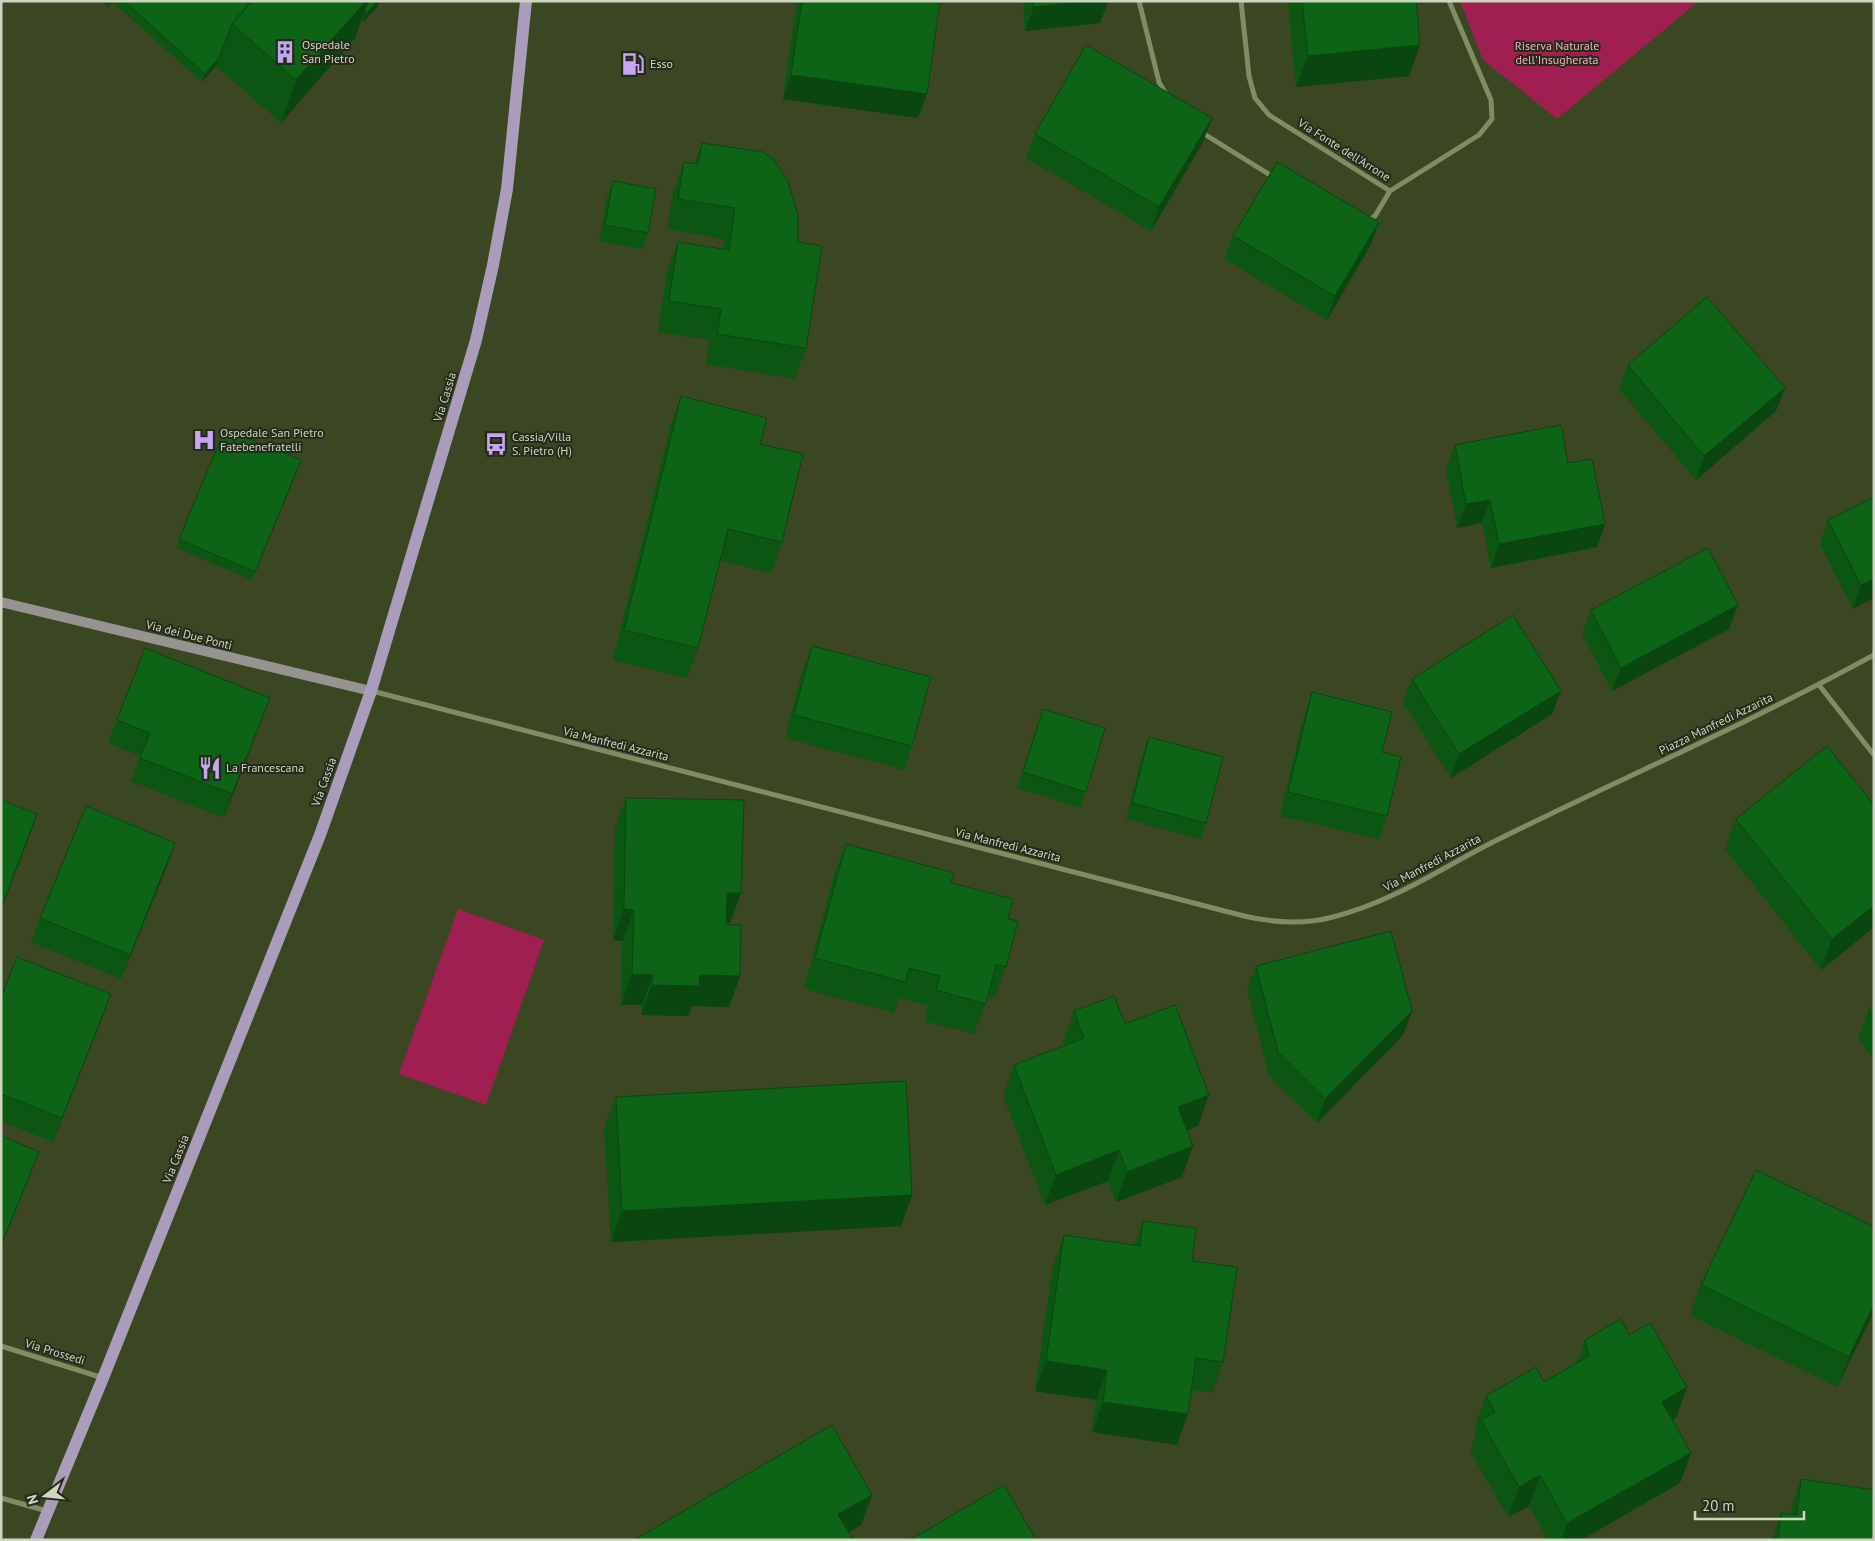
<svg xmlns="http://www.w3.org/2000/svg" width="1875" height="1541" font-family="'PT Sans',sans-serif">
<style>
.green{fill:#a01f51}
.lines{fill:none;stroke-linecap:round;stroke-linejoin:round}
.street{stroke:#7f8d65;stroke-width:5}
.secondary{stroke:#959490;stroke-width:10}
.primary{stroke:#ab9cbb;stroke-width:12}
.wall{fill:#0c5613}
.shaded-wall{fill:#0a460f}
.building{fill:#0e6416;stroke:#0a460f}
.labels{text-anchor:middle;stroke-width:4;stroke-linejoin:round;paint-order:stroke}
.poi-label{font-size:12px;fill:#ced6c1;stroke:#252a1a;text-anchor:start}
.park-label{font-size:12px;fill:#f3b1c0;stroke:#252a1a}
.street-label{font-size:12px;fill:#ced6c1;stroke:#252a1a}
</style>
<rect width="100%" height="100%" fill="#3b4622"/>
<!-- green -->
<path class="green" d="M 1460,1 L 1699,1 L 1557,119 L 1483,60 Z
M 458,909 L 544,940 L 486,1105 L 399,1074 Z"/>
<g class="lines">
<!-- street -->
<path class="street" d="M 1139,1 L 1159,82 L 1167,96
M 1241,1 L 1249,76 L 1255,98 L 1269,115 L 1390,191 L 1375,216 L 1367,222
M 1201,132 L 1275,178
M 1390,191 L 1479,135 L 1492,119 L 1491,100 L 1449,1
M 1819,685 L 1874,755
M 372,691 L 1244,916 C 1274,923 1303,925 1333,917 C 1393,902 1443,867 1497,840 C 1623,778 1751,722 1874,655
M 1,1346 L 103,1378
M 1,1498 L 47,1511"/>
<!-- secondary -->
<path class="secondary" d="M 1,602 L 371,691"/>
<!-- primary -->
<path class="primary" d="M 36,1540 L 103,1378 L 320,835 L 371,691 L 476,340 L 493,265 L 507,189 L 526,1"/>
</g>
<!-- wall -->
<path class="wall" d="M 101,1 L 244,1 L 248,5 L 378,6 L 363,22 L 361,21 L 355,38 L 281,123 L 216,66 L 202,82 L 113,2 L 108,8 Z
M 797,1 L 940,1 L 918,118 L 783,99 Z
M 1023,1 L 1108,1 L 1100,23 L 1025,31 Z
M 1288,1 L 1416,1 L 1420,45 L 1409,76 L 1296,87 Z
M 1035,134 L 1203,142 L 1151,231 L 1026,158 Z
M 702,143 L 798,242 L 806,348 L 795,379 L 706,364 L 710,340 L 658,332 L 667,272 L 678,242 L 723,249 L 724,239 L 667,229 L 673,193 L 684,162 L 695,164 Z
M 613,181 L 648,233 L 643,249 L 599,241 L 607,197 Z
M 1379,222 L 1370,246 L 1327,320 L 1224,259 L 1233,236 Z
M 1628,365 L 1776,411 L 1696,480 L 1619,389 Z
M 681,396 L 760,444 L 782,542 L 771,573 L 720,560 L 698,648 L 687,678 L 613,660 L 670,427 Z
M 1455,445 L 1568,463 L 1605,524 L 1597,547 L 1491,568 L 1482,523 L 1457,528 L 1446,469 Z
M 298,469 L 252,580 L 176,548 L 179,539 Z
M 1874,497 L 1874,598 L 1853,609 L 1820,544 L 1828,520 Z
M 1591,610 L 1729,629 L 1612,691 L 1582,634 Z
M 812,646 L 912,746 L 904,770 L 785,738 L 803,669 Z
M 1412,679 L 1552,714 L 1451,778 L 1403,703 Z
M 1312,692 L 1387,816 L 1379,839 L 1280,816 L 1304,716 Z
M 270,698 L 224,818 L 131,781 L 140,756 L 108,743 L 117,720 Z
M 1043,709 L 1086,792 L 1080,808 L 1017,788 Z
M 1149,737 L 1206,823 L 1200,839 L 1126,819 L 1143,753 Z
M 626,798 L 741,893 L 730,923 L 726,923 L 740,976 L 729,1007 L 692,1006 L 688,1016 L 641,1015 L 642,1005 L 621,1005 L 622,941 L 613,940 L 615,828 Z
M 1874,805 L 1874,927 L 1821,970 L 1725,849 L 1736,819 Z
M 175,843 L 167,866 L 121,979 L 31,942 L 40,918 Z
M 846,844 L 951,883 L 1006,967 L 995,998 L 988,996 L 974,1034 L 925,1021 L 929,1006 L 899,998 L 894,1013 L 804,989 L 834,875 Z
M 1256,966 L 1412,1011 L 1403,1035 L 1317,1123 L 1269,1076 L 1247,989 Z
M 1,998 L 102,1018 L 53,1142 L 1,1121 Z
M 1874,1005 L 1874,1059 L 1858,1039 L 1869,1009 Z
M 1074,1011 L 1125,1024 L 1198,1126 L 1187,1130 L 1182,1177 L 1116,1202 L 1108,1181 L 1045,1205 L 1003,1096 L 1014,1065 L 1065,1046 L 1063,1042 Z
M 616,1097 L 912,1195 L 901,1226 L 611,1242 L 604,1127 Z
M 1143,1221 L 1192,1261 L 1223,1362 L 1212,1393 L 1192,1390 L 1177,1445 L 1092,1432 L 1096,1400 L 1035,1391 L 1053,1266 L 1064,1235 L 1134,1245 Z
M 1701,1285 L 1874,1312 L 1837,1387 L 1690,1315 Z
M 1629,1335 L 1687,1387 L 1676,1418 L 1672,1420 L 1691,1453 L 1680,1483 L 1581,1540 L 1548,1540 L 1529,1506 L 1508,1517 L 1470,1451 L 1477,1431 L 1475,1426 L 1486,1396 L 1544,1382 L 1576,1364 L 1585,1340 Z
M 1801,1479 L 1874,1540 L 1772,1540 L 1773,1536 L 1781,1513 L 1791,1514 L 1793,1503 Z"/>
<!-- shaded-wall -->
<path class="shaded-wall" d="M 111,1 L 113,1 L 108,8 Z
M 366,1 L 368,1 L 355,38 L 281,123 L 296,80 Z
M 378,1 L 379,1 L 378,6 L 363,22 L 366,14 Z
M 1092,1 L 1108,1 L 1100,23 L 1025,31 L 1034,7 Z
M 1420,45 L 1409,76 L 1296,87 L 1308,56 Z
M 219,58 L 216,66 L 202,82 L 205,74 Z
M 791,75 L 927,94 L 918,118 L 783,99 Z
M 1212,118 L 1203,142 L 1151,231 L 1159,207 Z
M 1379,222 L 1370,246 L 1327,320 L 1335,296 Z
M 1785,388 L 1776,411 L 1696,480 L 1704,456 Z
M 1490,500 L 1482,523 L 1457,528 L 1466,504 Z
M 1605,524 L 1597,547 L 1491,568 L 1499,544 Z
M 1874,579 L 1874,598 L 1853,609 L 1861,585 Z
M 1738,605 L 1729,629 L 1612,691 L 1621,668 Z
M 1561,691 L 1552,714 L 1451,778 L 1459,754 Z
M 270,698 L 261,721 L 224,818 L 232,794 Z
M 37,814 L 29,838 L 1,909 L 3,903 Z
M 175,843 L 167,866 L 121,979 L 130,955 Z
M 727,893 L 741,893 L 730,923 L 716,923 Z
M 1874,906 L 1874,927 L 1821,970 L 1832,939 Z
M 624,909 L 634,910 L 622,941 L 613,940 Z
M 632,974 L 653,975 L 642,1005 L 621,1005 Z
M 700,975 L 740,976 L 729,1007 L 692,1006 L 688,1016 L 641,1015 L 652,985 Z
M 111,994 L 102,1018 L 53,1142 L 62,1118 Z
M 1412,1011 L 1403,1035 L 1317,1123 L 1325,1099 Z
M 1209,1095 L 1198,1126 L 1167,1138 L 1178,1107 Z
M 1193,1146 L 1182,1177 L 1116,1202 L 1127,1172 Z
M 1119,1150 L 1108,1181 L 1045,1205 L 1056,1175 Z
M 39,1152 L 30,1175 L 1,1247 L 1,1245 Z
M 912,1195 L 901,1226 L 611,1242 L 622,1211 Z
M 1874,1304 L 1874,1312 L 1837,1387 L 1849,1357 Z
M 1046,1361 L 1107,1370 L 1096,1400 L 1035,1391 Z
M 1687,1387 L 1676,1418 L 1651,1432 L 1662,1402 Z
M 1103,1402 L 1188,1414 L 1177,1445 L 1092,1432 Z
M 1691,1453 L 1680,1483 L 1581,1540 L 1562,1540 L 1567,1523 Z
M 1540,1475 L 1529,1506 L 1508,1517 L 1519,1487 Z
M 872,1495 L 861,1525 L 836,1540 L 838,1514 Z"/>
<!-- building -->
<path class="building" d="M 124,1 L 244,1 L 248,5 L 232,24 L 219,58 L 205,74 Z
M 252,1 L 366,1 L 296,80 L 232,24 Z
M 368,1 L 378,1 L 366,14 L 364,13 Z
M 802,1 L 940,1 L 927,94 L 791,75 Z
M 1033,1 L 1092,1 L 1034,7 Z
M 1302,1 L 1416,1 L 1420,45 L 1308,56 Z
M 1086,45 L 1212,118 L 1159,207 L 1035,134 Z
M 702,143 L 763,152 L 774,160 L 788,181 L 798,216 L 798,242 L 822,246 L 806,348 L 717,334 L 721,309 L 669,301 L 678,242 L 729,250 L 735,208 L 678,199 L 684,162 L 698,164 Z
M 1277,162 L 1379,222 L 1335,296 L 1233,236 Z
M 613,181 L 656,189 L 648,233 L 605,225 Z
M 1707,297 L 1785,388 L 1704,456 L 1628,365 Z
M 681,396 L 767,418 L 760,444 L 803,454 L 782,542 L 728,529 L 698,648 L 624,630 Z
M 1561,425 L 1568,463 L 1592,459 L 1605,524 L 1499,544 L 1490,500 L 1466,504 L 1455,445 Z
M 225,429 L 301,460 L 255,572 L 179,539 Z
M 1874,497 L 1874,579 L 1861,585 L 1828,520 Z
M 1708,548 L 1738,605 L 1621,668 L 1591,610 Z
M 1513,615 L 1561,691 L 1459,754 L 1412,679 Z
M 812,646 L 931,677 L 912,746 L 794,715 Z
M 145,648 L 270,698 L 232,794 L 140,758 L 150,733 L 117,720 Z
M 1312,692 L 1392,712 L 1382,752 L 1401,757 L 1387,816 L 1288,792 Z
M 1043,709 L 1105,728 L 1086,792 L 1023,772 Z
M 1149,737 L 1223,757 L 1206,823 L 1132,803 Z
M 1827,746 L 1874,805 L 1874,906 L 1832,939 L 1736,819 Z
M 626,798 L 744,800 L 741,893 L 727,893 L 726,925 L 741,925 L 740,976 L 700,975 L 699,986 L 652,985 L 653,975 L 632,974 L 634,910 L 624,909 Z
M 1,800 L 37,814 L 3,903 L 1,902 Z
M 86,806 L 175,843 L 130,955 L 40,918 Z
M 846,844 L 954,873 L 951,883 L 1013,899 L 1008,919 L 1018,921 L 1006,967 L 996,964 L 986,1004 L 936,990 L 940,976 L 909,968 L 905,982 L 815,958 Z
M 1391,931 L 1412,1011 L 1325,1099 L 1278,1052 L 1256,966 Z
M 17,957 L 111,994 L 62,1118 L 1,1094 L 1,998 Z
M 1114,996 L 1125,1024 L 1175,1005 L 1209,1095 L 1178,1107 L 1193,1146 L 1127,1172 L 1119,1150 L 1056,1175 L 1014,1065 L 1084,1038 L 1074,1011 Z
M 1874,1005 L 1874,1014 L 1869,1009 Z
M 906,1081 L 912,1195 L 622,1211 L 616,1097 Z
M 1,1136 L 39,1152 L 1,1245 Z
M 1756,1170 L 1874,1227 L 1874,1304 L 1849,1357 L 1701,1285 Z
M 1143,1221 L 1196,1228 L 1192,1261 L 1237,1267 L 1223,1362 L 1196,1358 L 1188,1414 L 1103,1402 L 1107,1370 L 1046,1361 L 1064,1235 L 1140,1246 Z
M 1621,1319 L 1629,1335 L 1650,1323 L 1687,1387 L 1662,1402 L 1691,1453 L 1567,1523 L 1540,1475 L 1519,1487 L 1481,1420 L 1495,1412 L 1486,1396 L 1536,1367 L 1544,1382 L 1589,1356 L 1585,1340 Z
M 832,1425 L 872,1495 L 838,1514 L 853,1540 L 634,1540 Z
M 1801,1479 L 1874,1490 L 1874,1540 L 1778,1540 L 1781,1513 L 1797,1515 Z
M 1004,1485 L 1036,1540 L 910,1540 Z"/>
<!-- icons -->
<defs>
<symbol id="building-bare" viewBox="-9 -9 18 18"><path d="M-4-6H4V6H1V3H-1V6H-4ZM-2.5-4.3h1.7v1.8h-1.7ZM.8-4.3h1.7v1.8H.8ZM-2.5-1h1.7V.8h-1.7ZM.8-1h1.7V.8H.8Z" fill="#c6a6f0" stroke="#252a1a" stroke-width="2.5" paint-order="stroke"/></symbol>
<symbol id="fuel-bare" viewBox="-9 -9 18 18"><path d="M-5.5-6h7V0h2V4h1.3V-2.5L3-4.5l.8-.8L6-3V5H2.5V1h-1V6h-7ZM-4.2-4.7v3.2H.2V-4.7Z" fill="#c6a6f0" stroke="#252a1a" stroke-width="2.5" paint-order="stroke"/></symbol>
<symbol id="hospital-bare" viewBox="-9 -9 18 18"><path d="M-5-5h3v3.5h4V-5h3V5h-3V1.5h-4V5h-3Z" fill="#c6a6f0" stroke="#252a1a" stroke-width="2.5" paint-order="stroke"/></symbol>
<symbol id="bus-bare" viewBox="-9 -9 18 18"><path d="M-5-6H5V4H4V6H2V4H-2V6H-4V4H-5ZM-3.5-4V0h7V-4ZM-3.5 1.2v1.5H-2V1.2ZM2 1.2v1.5H3.5V1.2Z" fill="#c6a6f0" stroke="#252a1a" stroke-width="2.5" paint-order="stroke"/></symbol>
<symbol id="restaurant-bare" viewBox="-9 -9 18 18"><path d="M-5-6h1v4h1v-4h1v4h1v-4h1v5L-1.5 .5V6h-2V.5L-5-1ZM5-6V6H3V1.5H1.5Q1.5-4 5-6Z" fill="#c6a6f0" stroke="#252a1a" stroke-width="2.5" paint-order="stroke"/></symbol>
</defs>
<g fill-rule="evenodd">
<use href="#building-bare" x="269" y="36" width="32" height="32"/>
<use href="#fuel-bare" x="617" y="48" width="32" height="32"/>
<use href="#hospital-bare" x="188" y="424" width="32" height="32"/>
<use href="#bus-bare" x="480" y="428" width="32" height="32"/>
<use href="#restaurant-bare" x="194" y="752" width="32" height="32"/>
</g>
<g class="labels">
<!-- poi labels -->
<g class="poi-label">
<text x="302" y="49">Ospedale<tspan x="302" dy="14">San Pietro</tspan></text>
<text x="650" y="68">Esso</text>
<text x="220" y="437">Ospedale San Pietro<tspan x="220" dy="14">Fatebenefratelli</tspan></text>
<text x="512" y="441">Cassia/Villa<tspan x="512" dy="14">S. Pietro (H)</tspan></text>
<text x="226" y="772">La Francescana</text>
</g>
<!-- park labels -->
<g class="park-label">
<text x="1557" y="50">Riserva Naturale<tspan x="1557" dy="14">dell'Insugherata</tspan></text>
</g>
<!-- street labels -->
<g class="street-label">
<text transform="translate(1344 150) rotate(32)" y="4">Via Fonte dell'Arrone</text>
<text transform="translate(445 397) rotate(-73)" y="4">Via Cassia</text>
<text transform="translate(189 635) rotate(14)" y="4">Via dei Due Ponti</text>
<text transform="translate(1716 724) rotate(-26)" y="4">Piazza Manfredi Azzarita</text>
<text transform="translate(616 744) rotate(14)" y="4">Via Manfredi Azzarita</text>
<text transform="translate(324 782) rotate(-70)" y="4">Via Cassia</text>
<text transform="translate(1008 845) rotate(14)" y="4">Via Manfredi Azzarita</text>
<text transform="translate(1432 863) rotate(-28)" y="4">Via Manfredi Azzarita</text>
<text transform="translate(176 1159) rotate(-68)" y="4">Via Cassia</text>
<text transform="translate(55 1352) rotate(17)" y="4">Via Prossedi</text>
</g>
</g>
<!-- border -->
<rect width="1875" height="1541" fill="none" stroke="#ced6c1" stroke-width="5"/>
<!-- north arrow -->
<g transform="translate(45 1496) rotate(254)" stroke="#252a1a" stroke-width="4" paint-order="stroke">
<path d="M0-4L9 19L0 12L-9 19Z" fill="#ced6c1"/>
<text y="-8" font-size="14" font-weight="bold" text-anchor="middle" fill="#ced6c1">N</text>
</g>
<!-- scale -->
<path d="M1695 1511v8h109v-8" fill="none" stroke="#ced6c1" stroke-width="2.5"/>
<text x="1702" y="1511" font-size="15" fill="#ced6c1" stroke="#252a1a" stroke-width="4" paint-order="stroke">20 m</text>
</svg>
